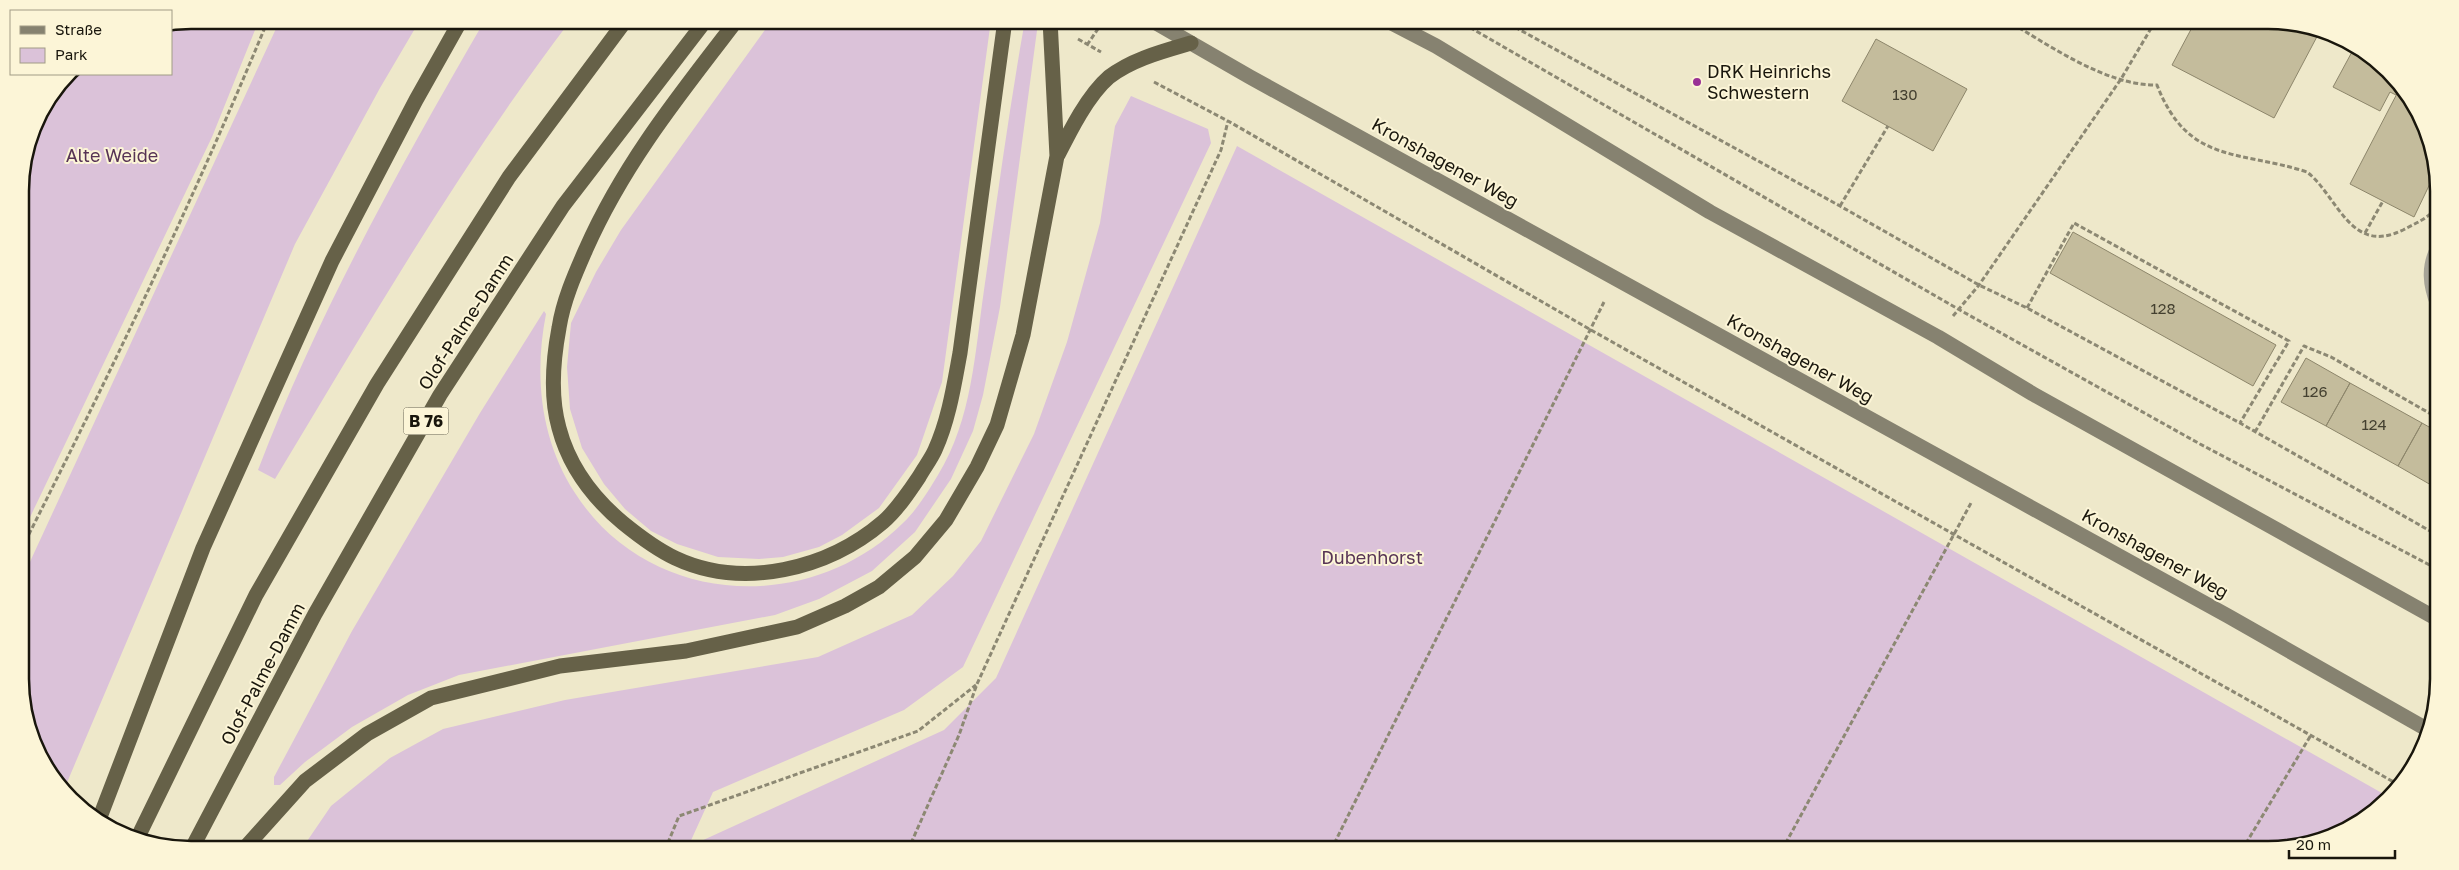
<svg xmlns="http://www.w3.org/2000/svg" width="2459" height="870" font-family="'Golos Text',sans-serif">
<style>
.green{fill:#dbc2d9}
.building{fill:#c4bc9c;stroke:#8d866b}
.lines{fill:none;stroke-linecap:round;stroke-linejoin:round}
.path{stroke:#8c8873;stroke-width:3;stroke-dasharray:5 2.5;stroke-linecap:butt}
.service{stroke:#a6a397;stroke-width:15}
.secondary{stroke:#868270;stroke-width:15}
.trunk{stroke:#666148;stroke-width:15}
.poi-dot{fill:#993195;stroke:#fcf5d7;stroke-width:2}
.labels{text-anchor:middle;stroke-width:4;stroke-linejoin:round;paint-order:stroke}
.number-label{font-size:15px;fill:#444030}
.shield{fill:#fcf5d7;stroke:#5d5949;stroke-width:1}
.shield-label{font-size:16px;font-weight:bold;fill:#19160c}
.poi-label{font-size:18px;fill:#19160c;stroke:#fcf5d7;text-anchor:start}
.park-label{font-size:18px;fill:#573355;stroke:#fcf5d7}
.street-label{font-size:18px;fill:#19160c;stroke:#fcf5d7}
.rim{fill:none;stroke:#19160c;stroke-width:2.5}
</style>
<rect width="100%" height="100%" fill="#eee8ca"/>
<!-- green -->
<path class="green" d="M 191,20 L 259,20 L 212,137 L 22,534 L 20,180 L 38,116 L 70,74 L 171,74 L 171,24 Z
M 280,20 L 420,20 L 380,88 L 295,244 L 63,792 L 23,712 L 23,577 Z
M 485,20 L 571,20 C 461,164 369,323 275,479 L 258,470 C 318,313 401,165 485,20 Z
M 772,20 L 991,20 L 942,382 L 917,455 L 879,508 L 842,535 L 819,547 L 783,557 L 759,559 L 718,557 L 677,544 L 651,531 L 625,509 L 604,484 L 582,448 L 570,409 L 567,367 L 571,323 L 596,272 L 621,230 Z
M 1025,20 L 1038,23 L 1000,307 L 983,395 L 973,431 L 951,479 L 915,532 L 872,571 L 819,599 L 775,615 L 459,675 L 408,695 L 352,727 L 305,762 L 280,785 L 274,785 L 274,777 L 352,631 L 480,413 L 544,311 L 546,314 C 534,375 540,439 575,493 C 648,607 809,616 903,523 C 916,511 929,490 938,475 C 972,420 975,352 984,290 C 997,200 1009,110 1025,20 Z
M 1131,96 L 1208,129 L 1211,143 L 963,667 L 904,710 L 713,792 L 688,847 L 944,730 L 996,678 L 1237,146 L 2389,797 L 2372,814 L 2323,841 L 2279,850 L 301,850 L 331,806 L 390,758 L 443,729 L 565,700 L 818,657 L 912,615 L 953,576 L 981,541 L 1034,434 L 1067,342 L 1100,223 L 1115,126 Z"/>
<!-- building -->
<path class="building" d="M 2196,20 L 2268,20 L 2321,29 L 2274,118 L 2172,65 Z
M 1876,39 L 1967,89 L 1933,151 L 1842,101 Z
M 2353,50 L 2397,79 L 2401,86 L 2396,95 L 2390,92 L 2380,111 L 2333,87 Z
M 2401,86 L 2421,116 L 2437,169 L 2414,217 L 2350,184 Z
M 2073,232 L 2276,345 L 2253,386 L 2050,273 Z
M 2306,358 L 2350,383 L 2326,426 L 2281,402 Z
M 2350,383 L 2422,423 L 2398,466 L 2326,426 Z
M 2422,423 L 2438,432 L 2438,489 L 2398,466 Z"/>
<g class="lines">
<!-- path -->
<path class="path" d="M 1457,20 L 1958,309 L 2200,444 L 2439,570
M 1502,20 L 1840,206 L 1979,285 L 2027,308 L 2240,423 L 2439,536
M 2006,20 C 2049,45 2106,86 2157,85 C 2188,165 2240,150 2307,172 C 2338,196 2350,256 2403,230 C 2416,223 2429,218 2438,206
M 1078,39 L 1101,52
M 1087,45 L 1104,20
M 1154,82 L 1228,121 L 1591,330 L 2399,785
M 1840,206 L 1888,126
M 2365,233 L 2383,201
M 2027,308 L 2074,223 L 2289,341 L 2240,423
M 1953,316 L 1979,285 L 2121,79 L 2156,20
M 2255,432 L 2304,346 L 2331,357 L 2438,418
M 22,548 C 110,374 194,199 268,20
M 665,850 L 679,816 L 918,731 L 976,685
M 908,850 L 959,735 L 977,684 L 1221,150 L 1228,121
M 1331,850 L 1604,302
M 1782,850 L 1971,503
M 2242,850 L 2311,735"/>
<!-- service -->
<path class="service" d="M 2438,248 C 2428,267 2430,285 2438,305"/>
<!-- secondary -->
<path class="secondary" d="M 1151,20 L 1250,77 L 2228,616 L 2430,731
M 1386,20 L 1436,46 L 1710,212 L 1938,337 L 2033,394 L 2439,620"/>
<!-- trunk -->
<path class="trunk" d="M 737,20 C 680,94 624,163 586,249 C 575,274 563,301 559,328 C 553,360 550,396 559,428 C 569,466 593,498 623,523 C 639,536 656,549 675,558 C 743,590 828,569 883,522 C 897,510 909,492 919,477 C 924,468 931,459 935,450 C 949,419 954,385 960,353 L 1005,20
M 1058,155 C 1070,131 1088,95 1109,77 C 1132,59 1164,51 1191,43
M 100,817 L 203,548 L 332,261 L 416,100 L 461,20
M 136,841 L 256,595 L 377,384 L 509,177 L 626,20
M 191,850 L 315,614 L 440,395 L 563,206 L 706,20
M 243,850 L 305,781 L 367,734 L 431,698 L 560,666 L 686,651 L 797,627 L 845,606 L 879,587 L 915,557 L 946,520 L 977,467 L 997,425 L 1023,335 L 1057,156 L 1050,20"/>
</g>
<!-- markers -->
<circle class="poi-dot" cx="1697" cy="82" r="5"/>
<g class="labels">
<!-- number labels -->
<g class="number-label">
<text x="1905" y="100">130</text>
<text x="2163" y="314">128</text>
<text x="2315" y="397">126</text>
<text x="2374" y="430">124</text>
</g>
<!-- shield labels -->
<rect class="shield" x="403.5" y="407.5" width="45" height="27" rx="4"/>
<g class="shield-label">
<text x="426" y="427">B 76</text>
</g>
<!-- poi labels -->
<g class="poi-label">
<text x="1707" y="78">DRK Heinrichs<tspan x="1707" dy="21">Schwestern</tspan></text>
</g>
<!-- park labels -->
<g class="park-label">
<text x="112" y="162">Alte Weide</text>
<text x="1372" y="564">Dubenhorst</text>
</g>
<!-- street labels -->
<g class="street-label">
<text transform="translate(1445 163) rotate(29)" y="6">Kronshagener Weg</text>
<text transform="translate(466 322) rotate(-57)" y="6">Olof-Palme-Damm</text>
<text transform="translate(1800 359) rotate(29)" y="6">Kronshagener Weg</text>
<text transform="translate(2155 554) rotate(29)" y="6">Kronshagener Weg</text>
<text transform="translate(263 674) rotate(-62)" y="6">Olof-Palme-Damm</text>
</g>
</g>
<!-- crop -->
<path d="M0 0H2459V870H0ZM191 29H2268A162 162 0 0 1 2430 191V679A162 162 0 0 1 2268 841H191A162 162 0 0 1 29 679V191A162 162 0 0 1 191 29Z" fill="#fcf5d7" fill-rule="evenodd"/>
<path class="rim" d="M191 29H2268A162 162 0 0 1 2430 191V679A162 162 0 0 1 2268 841H191A162 162 0 0 1 29 679V191A162 162 0 0 1 191 29Z"/>
<!-- legend -->
<rect x="10" y="10" width="162" height="65" fill="#fcf5d7" stroke="#a19c86"/>
<rect x="20" y="26" width="25" height="8" fill="#868270" stroke="#a19c86"/>
<text x="55" y="35" font-size="15" fill="#19160c">Straße</text>
<rect x="20" y="48" width="25" height="15" fill="#dbc2d9" stroke="#a19c86"/>
<text x="55" y="60" font-size="15" fill="#19160c">Park</text>
<!-- scale -->
<path d="M2289 850v8h106v-8" fill="none" stroke="#19160c" stroke-width="2.5"/>
<text x="2296" y="850" font-size="15" fill="#19160c" stroke="#fcf5d7" stroke-width="4" paint-order="stroke">20 m</text>
</svg>
